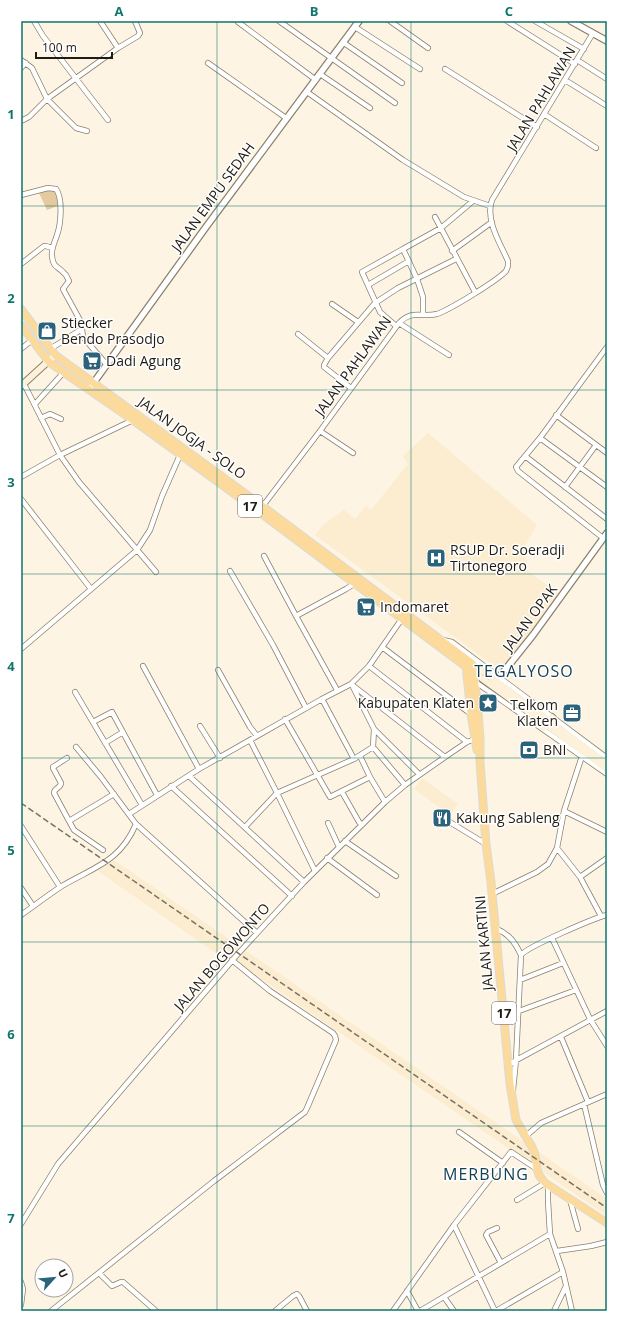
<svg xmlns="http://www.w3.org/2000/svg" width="628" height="1332" font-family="'Open Sans',sans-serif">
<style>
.built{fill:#fcecd0}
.green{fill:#e4ca9e}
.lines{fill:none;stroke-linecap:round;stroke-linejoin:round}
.minor-casing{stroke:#8b806d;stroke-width:6}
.tertiary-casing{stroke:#8b806d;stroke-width:8}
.secondary-casing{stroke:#8b806d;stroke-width:8}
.trunk-casing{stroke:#dbdbd9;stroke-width:9}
.minor{stroke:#fff;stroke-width:4.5}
.tertiary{stroke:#fff;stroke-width:5.5}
.secondary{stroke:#fef1da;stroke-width:6}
.trunk{stroke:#fcda9b;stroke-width:7}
.rail{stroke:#777165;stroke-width:1.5;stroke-dasharray:6 3;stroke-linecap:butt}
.grid{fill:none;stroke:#0f766e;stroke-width:1;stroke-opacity:0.55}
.labels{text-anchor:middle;stroke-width:3;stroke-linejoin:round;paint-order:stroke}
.shield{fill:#fff;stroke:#63605a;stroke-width:1}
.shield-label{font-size:13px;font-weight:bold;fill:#201c14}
.street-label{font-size:14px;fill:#201c14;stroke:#fff}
.poi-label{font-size:14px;fill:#201c14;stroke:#fff;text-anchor:start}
.quarter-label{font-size:16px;letter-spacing:1px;fill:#134155;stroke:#fff}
.neatline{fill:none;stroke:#0f766e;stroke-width:1.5}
.grid-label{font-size:13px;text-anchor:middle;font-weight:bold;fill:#0f766e}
</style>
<rect width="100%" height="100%" fill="#fef4e3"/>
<!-- built -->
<path class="built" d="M 428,433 L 537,525 L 525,545 L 528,571 L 559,594 L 501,671 L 315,535 L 323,525 L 344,510 L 355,519 L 366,506 L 371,510 L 408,464 L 403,456 Z
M 422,778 L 458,804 L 450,815 L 414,789 Z
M 114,860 L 607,1199 L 607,1216 L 231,958 L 227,961 L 98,871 Z"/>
<!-- green -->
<path class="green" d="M 46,189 L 53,190 L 59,195 L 60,205 L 47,210 L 39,193 Z"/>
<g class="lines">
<defs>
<path id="minor" d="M 34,21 L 43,36 L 108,120
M 100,21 L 118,48
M 279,21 L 395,103
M 390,21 L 428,48
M 507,21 L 575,64
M 535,21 L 584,49
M 238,22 L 316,80
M 355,27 L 420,69
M 344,43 L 402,83
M 21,60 L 32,68 L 47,99 L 76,128 L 87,131
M 577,60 L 607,79
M 208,63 L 286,118
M 21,68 L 26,63
M 445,69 L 537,127
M 320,74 L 370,108
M 565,80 L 607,106
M 307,92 L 403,160 L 464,197 L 490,206
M 544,114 L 596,148
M 21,121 L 29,117 L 47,99 L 118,48 L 138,36 L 140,33 L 135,21
M 21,195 L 48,188 L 56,189 C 63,198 61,224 57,235 C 55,242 51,248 52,256 C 53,268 58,266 64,273 C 67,275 67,278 69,281 L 63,289 L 64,291 L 81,322 L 83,337 L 107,365
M 435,217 L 475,292
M 403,249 L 441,228 L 473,201
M 452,251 L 492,222
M 21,264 L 44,246 L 46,246 L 52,248
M 368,285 L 409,261
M 332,304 L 358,322
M 399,323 L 449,355
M 396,326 L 380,312 L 362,272 L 403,249 L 417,279 L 423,297 L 423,314
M 298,334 L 328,358
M 21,349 L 32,340
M 50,349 L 82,329
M 24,384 L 60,455 L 79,482 L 156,572
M 351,388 L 324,367 L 324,365 L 328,358 L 375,303 L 398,288 L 456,259
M 35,404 L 64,372
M 556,415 L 607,453
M 41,418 L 50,414 L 61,419
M 320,431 L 353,453
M 540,438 L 607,487
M 525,456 L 607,519
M 21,477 L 60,455 L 133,420
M 565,487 L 596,445
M 21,499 L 91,589
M 262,507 L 320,431 L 399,323 C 413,309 421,318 437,314 C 449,310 497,281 506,271 L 508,266 L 508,261 C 500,243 485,220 492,200 L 593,33
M 603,538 L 518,471 L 516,467 L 540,438 L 607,347
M 264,556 L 296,616
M 230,571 L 273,645 L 306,708
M 443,640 L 452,642 L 607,758
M 382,647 L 471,714
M 21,649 L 137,550 L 150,530 L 162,496 L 180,455
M 143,666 L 199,769
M 369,666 L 467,742
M 218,670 L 250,727 L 257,736
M 474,681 L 607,774
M 351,684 L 445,757
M 353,687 L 374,729 L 419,774
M 337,690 L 296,616 L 346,589 L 354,584 L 356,582
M 75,692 L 142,805
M 322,699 L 354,759
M 285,719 L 330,797 L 370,777
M 93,722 L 112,712 L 157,795
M 200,726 L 220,758
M 250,740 L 277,793 L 315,871
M 105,743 L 123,732
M 76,747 L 101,777 L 136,824 L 257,933
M 373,747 L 405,785
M 360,756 L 370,777 L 385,802
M 67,758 L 53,767 L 53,768 L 61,783 C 61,788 54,788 54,793 L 69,821
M 189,776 L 304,882
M 171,786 L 292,896
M 342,792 L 359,822 L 362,825
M 564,811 L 607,832
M 129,814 L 199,769 L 322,699 L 351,684 L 369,666 L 401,620
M 448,821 L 486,844
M 328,823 L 339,847
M 21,826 L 60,887
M 245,827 L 277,793 L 354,759 L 373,747 L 374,729
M 345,841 L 396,876
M 557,848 L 580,877 L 601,916
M 103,850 L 74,830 L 69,821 L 114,794
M 327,858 L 377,895
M 580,877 L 607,858
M 21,888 L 33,906
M 492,894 L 537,872 L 548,864 L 557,848 L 564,811 L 584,750
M 21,915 C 34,906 48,895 62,886 C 94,867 120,862 136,824
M 495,928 C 509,934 515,942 521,955
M 552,938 L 590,1019 L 607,1046
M 520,980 L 563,963
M 504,1013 L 519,1011 L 576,990
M 561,1037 L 588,1102
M 509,1064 L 607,1011
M 513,1090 L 516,1060 L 521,955 C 527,947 594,918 607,915
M 584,1104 L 603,1185 L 607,1193
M 459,1132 L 503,1163
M 526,1136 L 541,1123 L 607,1094
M 548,1186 L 548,1201 L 550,1234 L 563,1272 L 572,1311
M 517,1200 L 545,1183
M 570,1200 L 578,1229
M 21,1224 L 58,1164 L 236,956 L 304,882 L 385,802 L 405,785 L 445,757 L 467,742 L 475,739
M 454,1225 L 495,1311
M 497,1228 L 488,1232 L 486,1235 L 501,1263
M 557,1251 L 591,1246 L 607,1242
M 99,1273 L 112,1286 L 121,1282 L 123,1282 L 156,1311
M 21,1282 L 23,1289 L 21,1305
M 407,1291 L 418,1311
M 444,1297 L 454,1311
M 51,1311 L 214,1181 L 305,1112 L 307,1108 L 336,1040 L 335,1036 L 333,1033 L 270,991 L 232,960
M 275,1311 L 293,1296 L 297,1294 L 299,1296 L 307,1311
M 393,1311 L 454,1225 L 511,1152 L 537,1169
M 420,1311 L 550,1234
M 496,1311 L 563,1272
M 554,1311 L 566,1286"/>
<path id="tertiary" d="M 571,21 L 607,41
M 92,385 L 206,227 L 359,21
M 493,685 L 533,635 L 607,533"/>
<path id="secondary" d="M 21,386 L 55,355
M 473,664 L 607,764
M 473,672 L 607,769
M 543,728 L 552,717"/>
<path id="trunk" d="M 21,309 L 55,355 L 262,506 L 473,664 L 473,672 L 477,699 L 480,738 L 480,762 L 486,844 L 491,882 L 510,1084 L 516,1120 L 532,1147 L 535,1154 L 537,1169 L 539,1175 L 545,1183 L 607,1223
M 21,325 L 49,362 L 133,420 L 258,511 L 473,672
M 466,665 L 471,714 L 477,750"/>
</defs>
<!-- minor casing -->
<use href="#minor" class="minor-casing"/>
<!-- tertiary casing -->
<use href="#tertiary" class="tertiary-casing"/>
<!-- secondary casing -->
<use href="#secondary" class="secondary-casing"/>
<!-- trunk casing -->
<use href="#trunk" class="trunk-casing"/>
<!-- minor -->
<use href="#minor" class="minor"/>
<!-- tertiary -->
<use href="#tertiary" class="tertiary"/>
<!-- secondary -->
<use href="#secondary" class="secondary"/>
<!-- trunk -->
<use href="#trunk" class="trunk"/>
<!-- rail -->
<path class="rail" d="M 21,803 L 607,1208"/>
</g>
<!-- grid -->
<path class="grid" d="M 217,21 L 217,1311M 411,21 L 411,1311M 21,206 L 607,206M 21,390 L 607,390M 21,574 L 607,574M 21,758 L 607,758M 21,942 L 607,942M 21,1126 L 607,1126"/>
<!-- icons -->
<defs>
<symbol id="shop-square" viewBox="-11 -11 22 22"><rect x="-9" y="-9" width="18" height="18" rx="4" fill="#2b637d" stroke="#fff"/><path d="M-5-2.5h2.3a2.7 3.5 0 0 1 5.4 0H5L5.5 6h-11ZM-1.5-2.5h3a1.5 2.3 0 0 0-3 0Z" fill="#fff"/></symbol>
<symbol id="supermarket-square" viewBox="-11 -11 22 22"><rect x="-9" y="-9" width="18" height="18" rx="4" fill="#2b637d" stroke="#fff"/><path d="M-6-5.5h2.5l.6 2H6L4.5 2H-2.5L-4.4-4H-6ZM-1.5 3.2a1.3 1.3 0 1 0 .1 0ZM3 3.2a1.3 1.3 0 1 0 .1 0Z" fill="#fff"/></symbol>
<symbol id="hospital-square" viewBox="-11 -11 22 22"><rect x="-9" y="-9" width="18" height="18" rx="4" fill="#2b637d" stroke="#fff"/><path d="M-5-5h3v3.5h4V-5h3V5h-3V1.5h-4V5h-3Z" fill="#fff"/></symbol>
<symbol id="sight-square" viewBox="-11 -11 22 22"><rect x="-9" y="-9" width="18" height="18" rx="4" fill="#2b637d" stroke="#fff"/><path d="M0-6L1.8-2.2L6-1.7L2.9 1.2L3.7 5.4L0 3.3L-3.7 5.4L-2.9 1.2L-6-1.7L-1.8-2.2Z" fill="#fff"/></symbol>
<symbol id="office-square" viewBox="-11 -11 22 22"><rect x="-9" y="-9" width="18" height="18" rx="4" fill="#2b637d" stroke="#fff"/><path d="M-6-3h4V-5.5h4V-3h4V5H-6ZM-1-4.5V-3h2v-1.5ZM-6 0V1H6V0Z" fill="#fff"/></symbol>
<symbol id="bank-square" viewBox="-11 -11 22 22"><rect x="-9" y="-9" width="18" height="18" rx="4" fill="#2b637d" stroke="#fff"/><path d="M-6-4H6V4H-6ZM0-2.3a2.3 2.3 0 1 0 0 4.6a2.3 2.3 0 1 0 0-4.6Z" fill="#fff"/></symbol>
<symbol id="restaurant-square" viewBox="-11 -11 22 22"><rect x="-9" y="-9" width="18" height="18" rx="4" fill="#2b637d" stroke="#fff"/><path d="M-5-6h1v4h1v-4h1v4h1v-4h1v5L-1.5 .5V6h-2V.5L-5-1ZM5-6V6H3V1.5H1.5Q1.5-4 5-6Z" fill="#fff"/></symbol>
</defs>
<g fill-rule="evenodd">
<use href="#shop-square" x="36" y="320" width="22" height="22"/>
<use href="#supermarket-square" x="81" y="350" width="22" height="22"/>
<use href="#hospital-square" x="425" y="547" width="22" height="22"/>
<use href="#supermarket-square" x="355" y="596" width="22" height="22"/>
<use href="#sight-square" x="477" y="692" width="22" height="22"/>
<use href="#office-square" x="561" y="702" width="22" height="22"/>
<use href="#bank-square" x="518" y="739" width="22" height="22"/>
<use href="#restaurant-square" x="431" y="807" width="22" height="22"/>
</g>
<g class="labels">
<!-- shield labels -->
<g class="shield">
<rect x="238" y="495" width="24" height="22" rx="3"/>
<rect x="492" y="1002" width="24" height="22" rx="3"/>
</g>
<g class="shield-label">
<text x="250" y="511">17</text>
<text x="504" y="1018">17</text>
</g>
<!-- street labels -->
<g class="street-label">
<text transform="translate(541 99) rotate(-59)" y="5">JALAN PAHLAWAN</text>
<text transform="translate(213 197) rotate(-54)" y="5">JALAN EMPU SEDAH</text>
<text transform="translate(353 366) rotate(-54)" y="5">JALAN PAHLAWAN</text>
<text transform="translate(192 438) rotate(36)" y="5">JALAN JOGJA - SOLO</text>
<text transform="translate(530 618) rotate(-53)" y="5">JALAN OPAK</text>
<text transform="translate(484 943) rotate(-95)" y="5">JALAN KARTINI</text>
<text transform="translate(222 957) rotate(-49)" y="5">JALAN BOGOWONTO</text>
</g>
<!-- poi labels -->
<g class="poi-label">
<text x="61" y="328">Stiecker<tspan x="61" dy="16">Bendo Prasodjo</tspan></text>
<text x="106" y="366">Dadi Agung</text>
<text x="450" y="555">RSUP Dr. Soeradji<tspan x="450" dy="16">Tirtonegoro</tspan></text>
<text x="380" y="612">Indomaret</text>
<text x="474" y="708" text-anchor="end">Kabupaten Klaten</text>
<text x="558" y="710" text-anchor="end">Telkom<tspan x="558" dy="16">Klaten</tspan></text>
<text x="543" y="755">BNI</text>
<text x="456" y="823">Kakung Sableng</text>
</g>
<!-- quarter labels -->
<g class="quarter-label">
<text x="524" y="677">TEGALYOSO</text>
<text x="486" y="1180">MERBUNG</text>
</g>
</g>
<!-- border -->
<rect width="628" height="1332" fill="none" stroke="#ffffff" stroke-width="44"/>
<!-- north arrow -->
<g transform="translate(54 1278) rotate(63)"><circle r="19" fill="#ffffff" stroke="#a6a4a1"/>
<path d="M0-3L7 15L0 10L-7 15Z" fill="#2b637d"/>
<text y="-6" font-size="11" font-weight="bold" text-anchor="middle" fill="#201c14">U</text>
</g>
<!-- scale -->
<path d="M36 52v6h76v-6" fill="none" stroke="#201c14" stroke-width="2"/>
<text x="42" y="52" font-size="12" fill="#201c14" stroke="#ffffff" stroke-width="3" paint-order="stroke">100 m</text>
<rect x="22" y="22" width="584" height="1288" class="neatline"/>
<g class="grid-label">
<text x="119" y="16">A</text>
<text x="314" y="16">B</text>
<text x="509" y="16">C</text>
<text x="11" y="119">1</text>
<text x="11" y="303">2</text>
<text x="11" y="487">3</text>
<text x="11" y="671">4</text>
<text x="11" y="855">5</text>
<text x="11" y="1039">6</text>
<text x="11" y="1223">7</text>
</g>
</svg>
